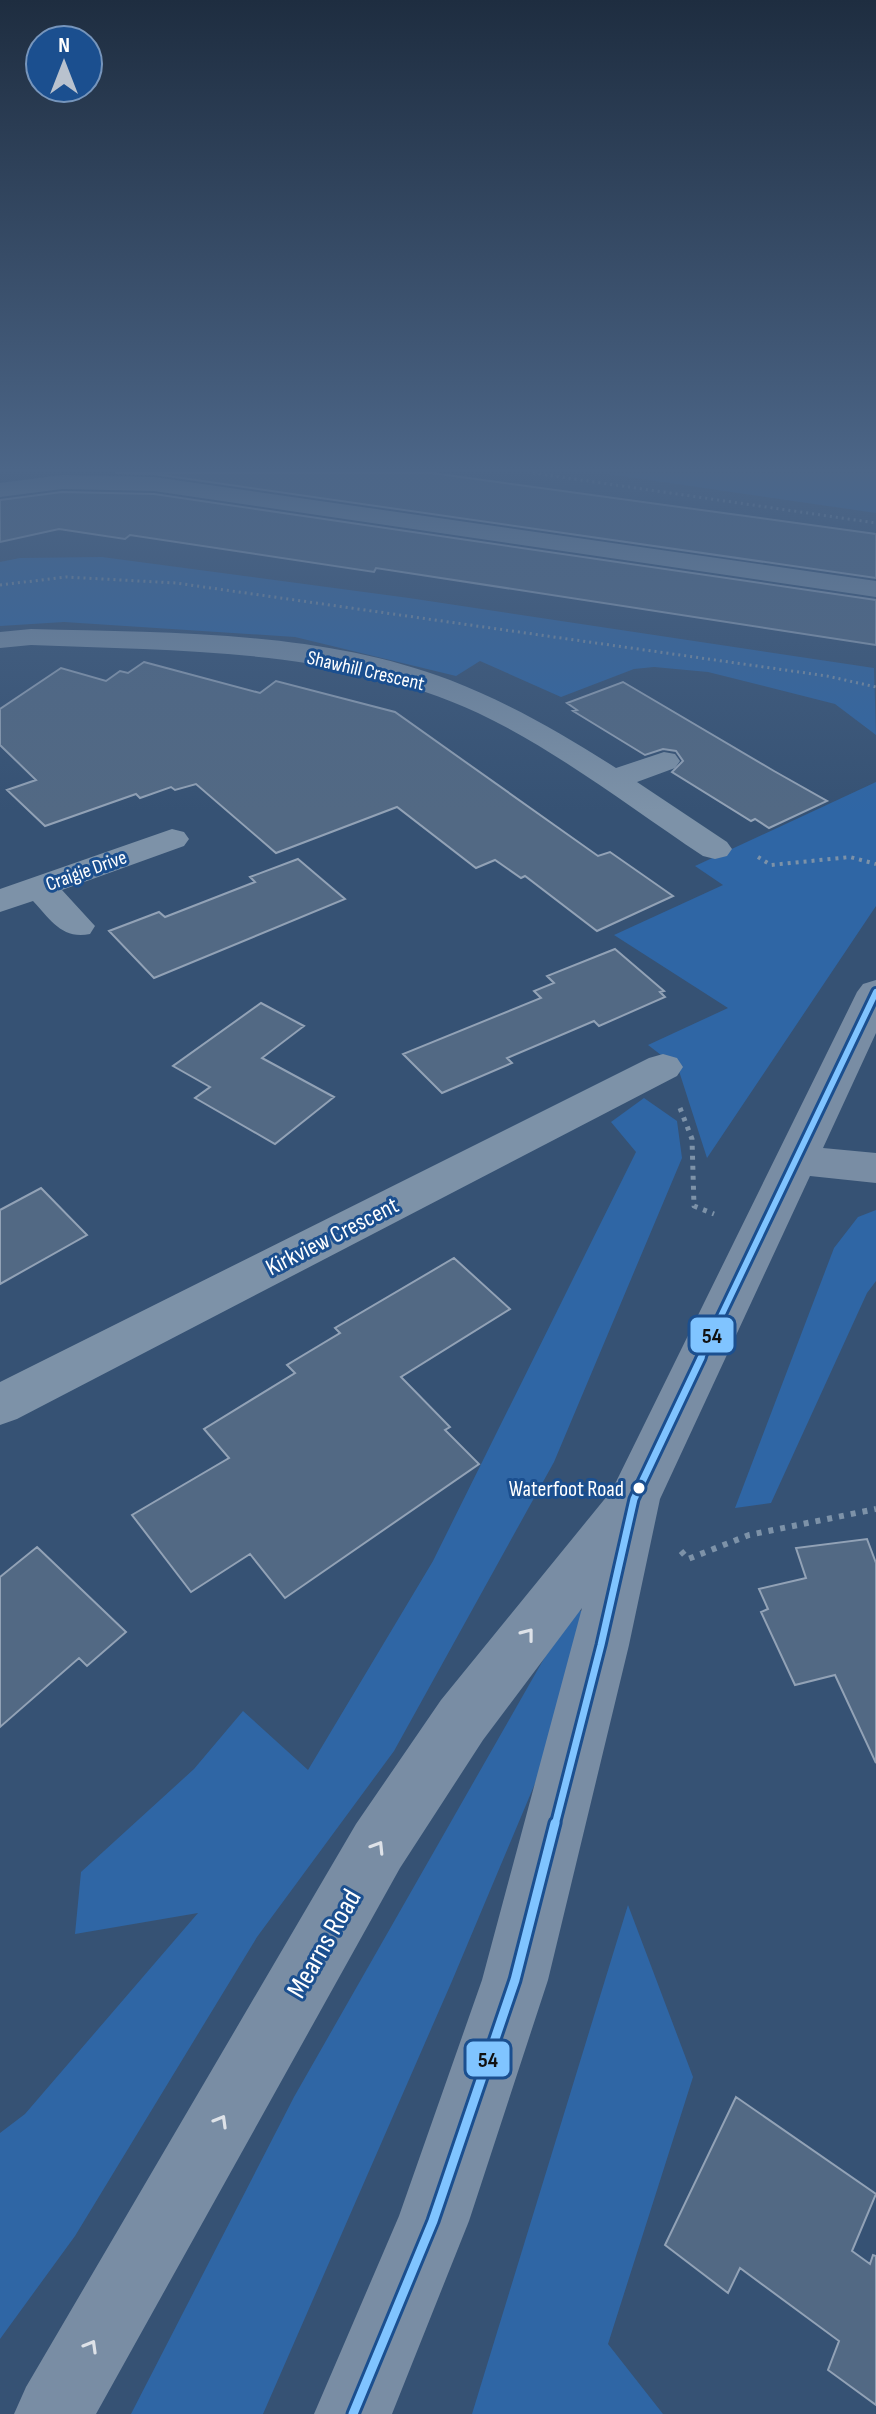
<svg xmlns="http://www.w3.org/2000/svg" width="876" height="2414" font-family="'Sofia Sans Condensed',sans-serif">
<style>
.green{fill:#2f66a5}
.building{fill:#526984;stroke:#92a2b6;stroke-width:2}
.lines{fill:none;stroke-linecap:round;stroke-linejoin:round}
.path-far3{stroke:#7d92a8;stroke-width:3;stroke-dasharray:2 4;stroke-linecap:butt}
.path-far2{stroke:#7d92a8;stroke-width:4;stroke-dasharray:3 5;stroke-linecap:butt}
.path-far1{stroke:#7d92a8;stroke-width:5;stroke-dasharray:4 6;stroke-linecap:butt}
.path{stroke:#7d92a8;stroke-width:6;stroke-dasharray:5 7;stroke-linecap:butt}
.street{fill:#7d92a8;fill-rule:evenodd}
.secondary{fill:#798da4;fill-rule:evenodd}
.bus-1-far2-casing{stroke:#1b4f8f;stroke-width:12}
.bus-1-far1-casing{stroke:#1b4f8f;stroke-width:13}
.bus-1-casing{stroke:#1b4f8f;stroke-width:15}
.bus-1-far2{stroke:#80c4ff;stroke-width:6}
.bus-1-far1{stroke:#80c4ff;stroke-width:7}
.bus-1{stroke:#80c4ff;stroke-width:9}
.oneway{stroke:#dee2e8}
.bus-dot{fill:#fff;stroke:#1b4f8f;stroke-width:3}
.labels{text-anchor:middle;stroke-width:6;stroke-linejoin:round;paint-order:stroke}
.far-street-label{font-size:20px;fill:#fff;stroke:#1b4f8f}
.bus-label{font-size:22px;fill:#fff;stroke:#1b4f8f;text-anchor:end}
.street-label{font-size:24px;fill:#fff;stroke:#1b4f8f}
.near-street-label{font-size:28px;fill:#fff;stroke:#1b4f8f}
.line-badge{stroke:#1b4f8f;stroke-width:3}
.pale-badge-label{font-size:22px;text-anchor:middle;font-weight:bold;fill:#111}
</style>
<rect width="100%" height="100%" fill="#365274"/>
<!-- green -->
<path class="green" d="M 601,473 L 876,473 L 876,513 Z
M 102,557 L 409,598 L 874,668 L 876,735 L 835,704 L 708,672 L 654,667 L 634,669 L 561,697 L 480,661 L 456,676 L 295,637 L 64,622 L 0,626 L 0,562 L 20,558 Z
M 876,782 L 876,906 L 707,1158 L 678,1068 L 648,1045 L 728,1008 L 614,935 L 723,885 L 695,866 Z
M 644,1098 L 677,1121 L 682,1158 L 554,1462 L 394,1751 L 257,1937 L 75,2236 L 0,2339 L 0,2133 L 25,2114 L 198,1913 L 75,1934 L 81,1872 L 194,1769 L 243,1711 L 308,1770 L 433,1561 L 636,1152 L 611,1122 Z
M 876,1210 L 876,1281 L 867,1293 L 771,1503 L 735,1508 L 834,1248 L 858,1217 Z
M 574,1606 L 586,1615 L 544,1762 L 452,1981 L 263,2414 L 131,2414 L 294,2097 Z
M 628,1905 L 693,2077 L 608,2344 L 663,2414 L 472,2414 Z"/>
<!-- building -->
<path class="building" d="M 115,473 L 432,473 L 876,534 L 876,578 L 154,474 Z
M 62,492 L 154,494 L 876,600 L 876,645 L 376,568 L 374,572 L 130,535 L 125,539 L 59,529 L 0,542 L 0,500 Z
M 144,662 L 260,693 L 276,681 L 395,712 L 598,856 L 610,852 L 673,896 L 597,931 L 525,876 L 521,878 L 495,860 L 476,868 L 397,807 L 276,853 L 196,784 L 175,790 L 171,787 L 140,798 L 136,794 L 45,826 L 7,790 L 36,780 L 0,745 L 0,709 L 61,668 L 106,681 L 120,671 L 128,673 Z
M 623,682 L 774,771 L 827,801 L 769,828 L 755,819 L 751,821 L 672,772 L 683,761 L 676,751 L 663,749 L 645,755 L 573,711 L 577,710 L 567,703 Z
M 298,859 L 345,899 L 154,978 L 109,931 L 159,912 L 165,917 L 255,882 L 250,877 Z
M 615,949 L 664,991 L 660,992 L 665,997 L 599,1026 L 594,1021 L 507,1058 L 512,1063 L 442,1093 L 403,1054 L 541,998 L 534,991 L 554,983 L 547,976 Z
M 261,1003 L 304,1026 L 262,1058 L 334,1097 L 275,1144 L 195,1098 L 210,1087 L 173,1066 Z
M 41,1188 L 87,1235 L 0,1284 L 0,1210 Z
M 454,1258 L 510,1309 L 401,1377 L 450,1427 L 445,1430 L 479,1464 L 285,1598 L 250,1554 L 191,1592 L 132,1515 L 229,1458 L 204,1429 L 295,1373 L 287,1365 L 340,1333 L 335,1328 Z
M 867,1539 L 876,1563 L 876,1763 L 835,1675 L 795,1685 L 761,1612 L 768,1609 L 759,1589 L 806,1578 L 796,1548 Z
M 37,1547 L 126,1632 L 87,1666 L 79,1658 L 0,1727 L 0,1577 Z
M 736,2097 L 876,2194 L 852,2251 L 870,2264 L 873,2255 L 876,2256 L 876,2405 L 828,2370 L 839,2341 L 740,2268 L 728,2293 L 665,2245 Z"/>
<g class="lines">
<!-- path-far3 -->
<path class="path-far3" d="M 533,473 L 876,523
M 0,585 L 66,577 L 176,583 L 827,676 L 876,687"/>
<!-- path-far2 -->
<path class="path-far2" d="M 758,857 L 771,865 L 850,857 L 876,864"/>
<!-- path-far1 -->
<path class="path-far1" d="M 680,1108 L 692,1139 L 694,1206 L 714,1214"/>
<!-- path -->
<path class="path" d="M 681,1551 L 688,1559 L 749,1535 L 876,1509"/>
<!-- street -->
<path class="street" d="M 62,475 L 154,477 L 876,581 L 876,597 L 154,491 L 62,489 L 0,497 L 0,483 Z
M 31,629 C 169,633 319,630 450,680 C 509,703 563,734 616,768 L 664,752 L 675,754 L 680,761 L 675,768 L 637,782 L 727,842 L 732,849 L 727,856 L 715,859 L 703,856 C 629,807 558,751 478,713 C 339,648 181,651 31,645 L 0,648 L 0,632 Z
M 172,829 L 184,832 L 189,839 L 184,846 L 62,890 L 95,926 L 90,934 C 62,940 50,919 33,901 L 0,912 L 0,889 Z
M 663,1054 L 677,1058 L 683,1067 L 677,1076 L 17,1419 L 0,1425 L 0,1382 L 649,1058 Z"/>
<!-- secondary -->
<path class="secondary" d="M 876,980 L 876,1033 L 823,1148 L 876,1153 L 876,1183 L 810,1176 L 660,1499 L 629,1645 L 548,1980 L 469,2221 L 392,2414 L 314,2414 L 399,2216 L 482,1980 L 582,1608 L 483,1740 L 400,1868 L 96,2414 L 14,2414 L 26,2387 L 356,1824 L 441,1700 L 612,1490 L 857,992 L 863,984 Z"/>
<defs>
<path id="bus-1-far2" d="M 700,1360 L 876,992"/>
<path id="bus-1-far1" d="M 555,1825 L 601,1645 L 634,1499 L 701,1358"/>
<path id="bus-1" d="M 353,2414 L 433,2221 L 515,1980 L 555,1823"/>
</defs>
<!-- bus-1-far2 casing -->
<use href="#bus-1-far2" class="bus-1-far2-casing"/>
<!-- bus-1-far1 casing -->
<use href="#bus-1-far1" class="bus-1-far1-casing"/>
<!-- bus-1 casing -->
<use href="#bus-1" class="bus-1-casing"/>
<!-- bus-1-far2 -->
<use href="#bus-1-far2" class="bus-1-far2"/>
<!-- bus-1-far1 -->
<use href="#bus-1-far1" class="bus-1-far1"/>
<!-- bus-1 -->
<use href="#bus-1" class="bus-1"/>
</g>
<!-- one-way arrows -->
<defs><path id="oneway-chevron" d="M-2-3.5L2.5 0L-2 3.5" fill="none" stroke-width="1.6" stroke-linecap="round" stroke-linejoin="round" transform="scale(2)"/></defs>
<g class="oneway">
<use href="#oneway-chevron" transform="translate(528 1634) rotate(-52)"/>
<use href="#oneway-chevron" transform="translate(378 1847) rotate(-58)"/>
<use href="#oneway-chevron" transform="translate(221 2121) rotate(-60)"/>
<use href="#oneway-chevron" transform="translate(91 2346) rotate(-60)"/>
</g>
<!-- sky -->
<linearGradient id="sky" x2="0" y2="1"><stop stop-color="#1e2d40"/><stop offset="0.58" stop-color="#4c6688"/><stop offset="1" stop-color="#4c6688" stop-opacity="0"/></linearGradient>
<rect width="876" height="811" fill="url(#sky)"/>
<!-- markers -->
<circle class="bus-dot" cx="639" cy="1488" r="7"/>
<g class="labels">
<!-- far-street labels -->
<g class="far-street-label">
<text transform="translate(366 670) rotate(13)" y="7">Shawhill Crescent</text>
<text transform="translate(86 870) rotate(-20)" y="7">Craigie Drive</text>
</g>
<!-- bus labels -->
<g class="bus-label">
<text x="624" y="1496">Waterfoot Road</text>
</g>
<!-- street labels -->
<g class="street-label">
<text transform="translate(332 1236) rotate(-27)" y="8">Kirkview Crescent</text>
</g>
<!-- near-street labels -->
<g class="near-street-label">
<text transform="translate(323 1943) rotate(-60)" y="10">Mearns Road</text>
</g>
</g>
<g class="line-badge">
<rect x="689" y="1316" width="46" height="38" rx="8" fill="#80c4ff"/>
<rect x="465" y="2040" width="46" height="38" rx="8" fill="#80c4ff"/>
</g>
<g class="pale-badge-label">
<text x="712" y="1343">54</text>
<text x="488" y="2067">54</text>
</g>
<!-- north arrow -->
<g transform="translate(64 64)"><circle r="38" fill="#1b4f8f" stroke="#7695bc" stroke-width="2"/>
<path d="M0-6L14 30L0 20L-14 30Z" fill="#b9c2ce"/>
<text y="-12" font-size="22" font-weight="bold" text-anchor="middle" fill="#ffffff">N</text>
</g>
</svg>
